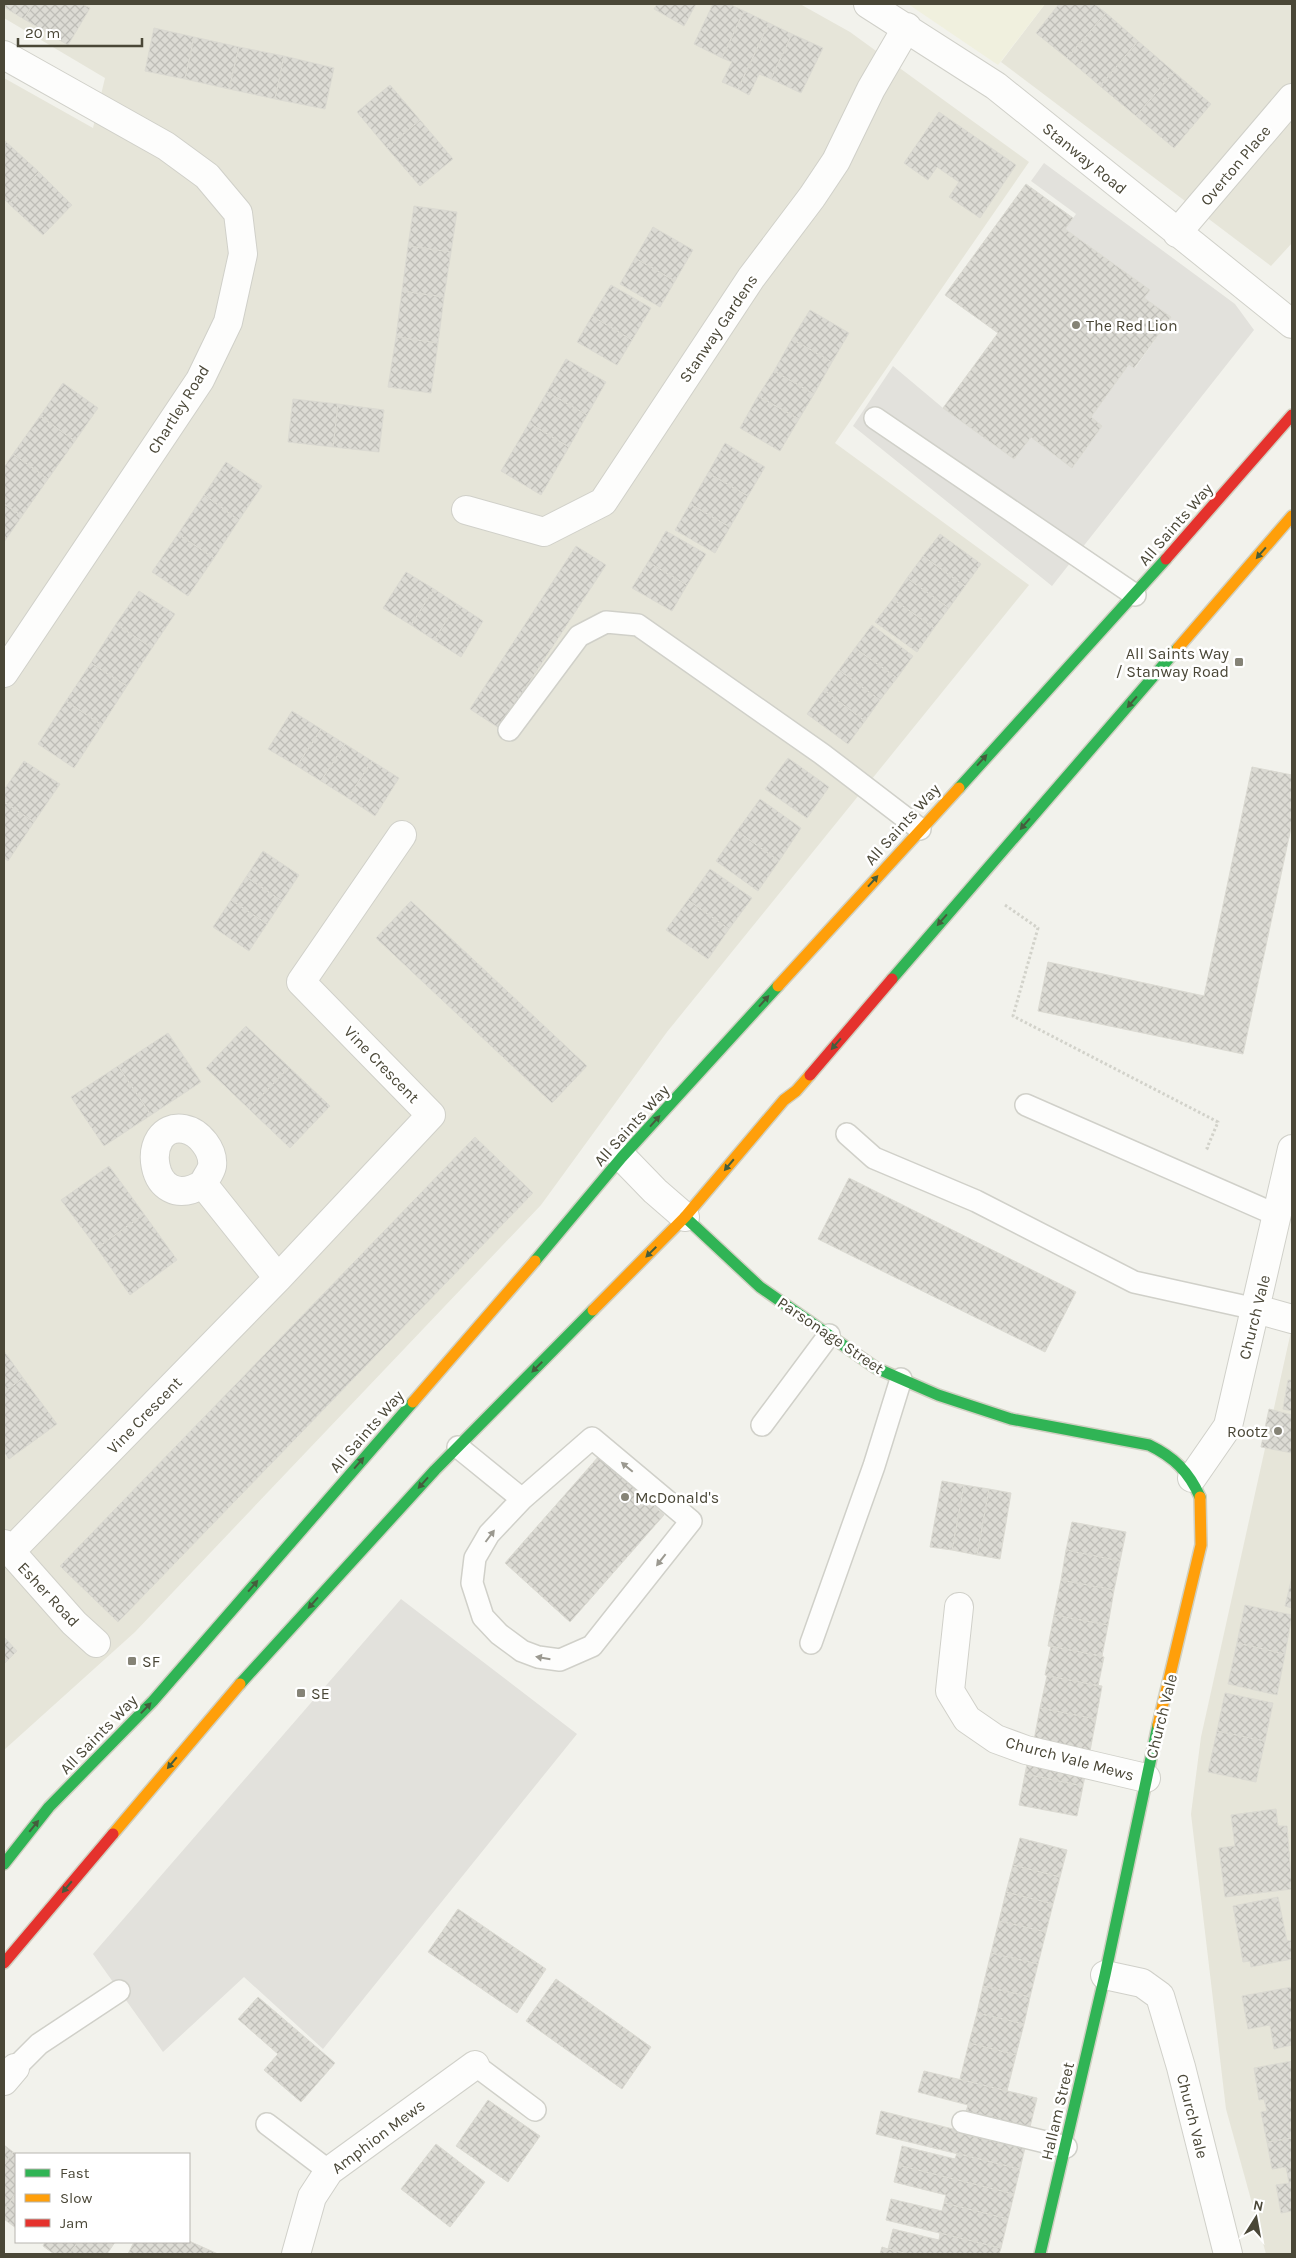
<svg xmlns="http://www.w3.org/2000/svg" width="1296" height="2258" font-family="Karla,sans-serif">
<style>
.residential{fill:#e6e5d9}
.education{fill:#f0f0de}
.parking{fill:#e2e1dc}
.building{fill:url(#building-cross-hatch);stroke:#dbdad2}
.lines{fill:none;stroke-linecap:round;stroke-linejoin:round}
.lane-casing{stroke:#d0d0c9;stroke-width:24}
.street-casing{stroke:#d0d0c9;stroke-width:30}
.fast-casing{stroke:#d0d0c2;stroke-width:14}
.slow-casing{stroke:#d0d0c2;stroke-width:14}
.jam-casing{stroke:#d0d0c2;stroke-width:14}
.path{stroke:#d2d2ca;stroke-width:3;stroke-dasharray:2.5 2.5;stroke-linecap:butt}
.lane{stroke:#fdfdfc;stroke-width:21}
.street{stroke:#fdfdfc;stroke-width:28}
.fast{stroke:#30b455;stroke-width:11}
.slow{stroke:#ff9f0a;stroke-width:11}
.jam{stroke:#e5322d;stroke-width:11}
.oneway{fill:#455d3d}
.oneway2{fill:#9b9990}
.poi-dot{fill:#858376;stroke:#fff;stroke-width:2}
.labels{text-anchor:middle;stroke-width:5;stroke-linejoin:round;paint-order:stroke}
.street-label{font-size:16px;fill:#4a4737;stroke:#fff}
.poi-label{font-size:16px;fill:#4a4737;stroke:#fff;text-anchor:start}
</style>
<defs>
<pattern id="building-cross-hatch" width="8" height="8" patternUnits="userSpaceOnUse" patternTransform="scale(1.25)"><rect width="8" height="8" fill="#dcdbd4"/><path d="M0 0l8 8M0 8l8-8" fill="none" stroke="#bebdb7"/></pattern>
</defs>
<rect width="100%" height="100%" fill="#f2f2ec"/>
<!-- residential -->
<path class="residential" d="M 4,4 L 800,4 L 850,32 L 1029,162 L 835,443 L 1029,585 L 667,1032 L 541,1205 L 135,1632 L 4,1750 L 4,78 L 93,128 L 105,78 L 4,18 Z
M 1045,4 L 1292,4 L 1292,243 L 1271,266 L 1001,62 Z
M 1292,1327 L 1292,2254 L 1266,2254 L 1226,2109 L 1191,1814 L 1201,1737 Z"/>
<!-- education -->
<path class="education" d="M 908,4 L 1045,4 L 998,65 Z"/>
<!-- parking -->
<path class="parking" d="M 1044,163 L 1235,304 L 1254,330 L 1052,586 L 853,426 L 893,366 L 943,408 L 1014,459 L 1031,437 L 1073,467 L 1102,426 L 1091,417 L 1129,364 L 1135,368 L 1171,317 L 1144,298 L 1150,290 L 1065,229 L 1076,214 L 1031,181 Z
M 401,1599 L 577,1734 L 323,2049 L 244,1977 L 163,2052 L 93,1954 Z"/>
<!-- building -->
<path class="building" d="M 4,4 L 33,4 L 24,19 L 4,7 Z
M 33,4 L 82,4 L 90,8 L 68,45 L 24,19 Z
M 657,4 L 696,4 L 684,26 L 654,9 Z
M 713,4 L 729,4 L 744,11 L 722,58 L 694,44 Z
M 1059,4 L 1094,4 L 1106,13 L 1067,58 L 1036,33 Z
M 744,11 L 769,23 L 738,89 L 722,82 L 732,62 L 722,58 Z
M 1106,13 L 1138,41 L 1100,86 L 1067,58 Z
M 769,23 L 792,34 L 771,79 L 759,74 L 749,95 L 738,89 Z
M 154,28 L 194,37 L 185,79 L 145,71 Z
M 792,34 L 823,48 L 801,93 L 771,79 Z
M 194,37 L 239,47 L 229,89 L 185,79 Z
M 1138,41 L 1174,72 L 1136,116 L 1100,86 Z
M 239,47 L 284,56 L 275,99 L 229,89 Z
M 284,56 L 334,68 L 325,109 L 275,99 Z
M 1174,72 L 1211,104 L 1174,148 L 1136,116 Z
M 390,85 L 420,120 L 387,148 L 357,112 Z
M 939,112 L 1016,165 L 980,218 L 949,197 L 959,182 L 937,167 L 928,180 L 904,163 Z
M 420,120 L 453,159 L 420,186 L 387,148 Z
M 5,141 L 39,172 L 9,204 L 4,199 Z
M 39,172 L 72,205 L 43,235 L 9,204 Z
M 1026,184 L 1073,218 L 1065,229 L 1150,290 L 1144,298 L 1171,317 L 1134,368 L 1129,364 L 1091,417 L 1102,426 L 1072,468 L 1031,437 L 1014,459 L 943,408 L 998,333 L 945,295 Z
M 414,206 L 457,212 L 451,252 L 408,246 Z
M 653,227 L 693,250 L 675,281 L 635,258 Z
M 408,246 L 451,252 L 444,297 L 402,291 Z
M 635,258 L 675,281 L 660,307 L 620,284 Z
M 611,285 L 651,308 L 632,340 L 592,316 Z
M 402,291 L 444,297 L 438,343 L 396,337 Z
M 810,310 L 849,333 L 832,362 L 792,339 Z
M 592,316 L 632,340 L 617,365 L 577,342 Z
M 396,337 L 438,343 L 431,393 L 388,387 Z
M 792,339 L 832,362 L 814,394 L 774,371 Z
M 566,359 L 606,382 L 587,415 L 547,392 Z
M 774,371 L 814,394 L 799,419 L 758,396 Z
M 63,383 L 98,408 L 75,441 L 40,416 Z
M 547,392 L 587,415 L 569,447 L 529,423 Z
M 758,396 L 799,419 L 780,451 L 740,428 Z
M 293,399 L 338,404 L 333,447 L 288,442 Z
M 338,404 L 384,410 L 379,452 L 333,447 Z
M 40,416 L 75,441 L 48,479 L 13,454 Z
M 529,423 L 569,447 L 541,495 L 501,471 Z
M 725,443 L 765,467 L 748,496 L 708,473 Z
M 13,454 L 48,479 L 22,516 L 4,504 L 4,467 Z
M 226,462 L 262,486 L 239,520 L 204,495 Z
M 708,473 L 748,496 L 730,527 L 690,504 Z
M 204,495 L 239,520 L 214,558 L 178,534 Z
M 4,504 L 22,516 L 4,542 Z
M 690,504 L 730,527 L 715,553 L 675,530 Z
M 666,531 L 706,554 L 687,585 L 648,562 Z
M 178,534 L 214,558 L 188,596 L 152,572 Z
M 940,534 L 981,564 L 965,586 L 923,556 Z
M 576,546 L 606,565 L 499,728 L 470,709 Z
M 923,556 L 965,586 L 949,608 L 907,578 Z
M 648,562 L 687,585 L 672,611 L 632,588 Z
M 406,572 L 434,589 L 411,625 L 383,608 Z
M 907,578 L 949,608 L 934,628 L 893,599 Z
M 434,589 L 457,604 L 434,640 L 411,625 Z
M 139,591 L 175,614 L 152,648 L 116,624 Z
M 893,599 L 934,628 L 917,652 L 875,622 Z
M 457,604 L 483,621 L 461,657 L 434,640 Z
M 116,624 L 152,648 L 127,686 L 91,663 Z
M 872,625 L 913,656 L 897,678 L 855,648 Z
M 855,648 L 897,678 L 880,700 L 839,670 Z
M 91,663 L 127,686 L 102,725 L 66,701 Z
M 839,670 L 880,700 L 865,721 L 824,690 Z
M 824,690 L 865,721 L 848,744 L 807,714 Z
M 66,701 L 102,725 L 74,768 L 38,744 Z
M 292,711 L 321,729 L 297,766 L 268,749 Z
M 321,729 L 345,744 L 321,781 L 297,766 Z
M 345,744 L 372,761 L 348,798 L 321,781 Z
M 788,758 L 829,787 L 807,818 L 765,789 Z
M 24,761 L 60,784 L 34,822 L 4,802 L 4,790 Z
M 372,761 L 399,778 L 375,816 L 348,798 Z
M 1252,767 L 1292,775 L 1292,823 L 1243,1054 L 1038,1011 L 1048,962 L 1204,996 Z
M 760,799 L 801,828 L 779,861 L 737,831 Z
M 4,802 L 34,822 L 8,861 L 4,858 Z
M 737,831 L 779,861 L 758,891 L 716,861 Z
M 263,851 L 299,875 L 282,901 L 246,877 Z
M 710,869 L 752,898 L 729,929 L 688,900 Z
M 246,877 L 282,901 L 267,924 L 231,900 Z
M 231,900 L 267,924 L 249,951 L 213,927 Z
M 688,900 L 729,929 L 708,959 L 666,930 Z
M 411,901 L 587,1066 L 552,1103 L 376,938 Z
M 246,1026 L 289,1067 L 249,1109 L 206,1068 Z
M 168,1033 L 201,1082 L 151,1115 L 118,1066 Z
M 118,1066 L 151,1115 L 104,1146 L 71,1097 Z
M 289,1067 L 330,1106 L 290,1148 L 249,1109 Z
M 475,1137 L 533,1193 L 118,1622 L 60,1566 Z
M 109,1166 L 144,1214 L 97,1248 L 61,1200 Z
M 849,1178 L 1076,1292 L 1045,1352 L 818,1239 Z
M 144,1214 L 177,1260 L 130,1295 L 97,1248 Z
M 4,1351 L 23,1378 L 4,1392 Z
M 23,1378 L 57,1424 L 9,1459 L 4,1452 L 4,1392 Z
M 1288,1380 L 1292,1380 L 1292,1411 L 1283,1409 Z
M 1269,1409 L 1292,1415 L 1292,1453 L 1261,1447 Z
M 599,1456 L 664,1515 L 570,1622 L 505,1563 Z
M 942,1481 L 964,1485 L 952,1550 L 930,1547 Z
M 964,1485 L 989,1489 L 977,1555 L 952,1550 Z
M 989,1489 L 1011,1493 L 1000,1559 L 977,1555 Z
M 1072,1522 L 1126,1532 L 1120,1561 L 1066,1550 Z
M 1066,1550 L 1120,1561 L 1114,1590 L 1061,1580 Z
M 1292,1577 L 1292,1608 L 1285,1606 Z
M 1061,1580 L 1114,1590 L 1108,1625 L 1054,1615 Z
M 1245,1605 L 1292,1615 L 1285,1654 L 1237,1643 Z
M 1054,1615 L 1108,1625 L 1102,1656 L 1048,1646 Z
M 4,1637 L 17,1651 L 4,1664 Z
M 1237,1643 L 1285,1654 L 1277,1695 L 1228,1684 Z
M 1051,1646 L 1104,1657 L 1098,1686 L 1045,1675 Z
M 1047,1676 L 1102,1686 L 1096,1719 L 1040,1708 Z
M 1225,1693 L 1273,1703 L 1265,1741 L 1217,1731 Z
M 1040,1708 L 1096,1719 L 1090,1751 L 1034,1740 Z
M 1217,1731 L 1265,1741 L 1256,1782 L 1208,1772 Z
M 1032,1739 L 1090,1751 L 1083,1786 L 1025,1774 Z
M 1025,1774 L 1083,1786 L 1077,1816 L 1019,1805 Z
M 1276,1809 L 1278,1826 L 1287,1826 L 1292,1889 L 1225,1897 L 1219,1848 L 1235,1846 L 1231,1815 Z
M 1020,1838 L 1067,1850 L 1060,1877 L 1013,1865 Z
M 1013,1865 L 1060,1877 L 1053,1904 L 1006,1892 Z
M 1006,1892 L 1053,1904 L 1046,1932 L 999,1921 Z
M 1278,1897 L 1287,1941 L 1292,1940 L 1292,1959 L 1251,1967 L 1250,1961 L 1243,1962 L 1233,1906 Z
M 458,1909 L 546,1969 L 517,2013 L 428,1952 Z
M 999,1921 L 1046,1932 L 1038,1964 L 991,1953 Z
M 991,1953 L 1038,1964 L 1030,1997 L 983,1986 Z
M 556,1979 L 651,2047 L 622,2089 L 526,2021 Z
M 983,1986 L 1030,1997 L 1024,2024 L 977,2013 Z
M 1292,1987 L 1292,2045 L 1274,2049 L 1270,2025 L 1248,2029 L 1242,1996 Z
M 258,1997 L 335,2063 L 301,2102 L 264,2070 L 278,2054 L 238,2019 Z
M 977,2013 L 1024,2024 L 1016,2055 L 969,2043 Z
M 969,2043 L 1016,2055 L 1007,2091 L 960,2079 Z
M 1292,2061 L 1292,2138 L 1267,2142 L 1261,2112 L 1267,2111 L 1264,2099 L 1259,2100 L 1254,2068 Z
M 924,2071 L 1037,2098 L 1029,2131 L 965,2115 L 968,2105 L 918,2092 Z
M 488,2100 L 540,2136 L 508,2182 L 456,2146 Z
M 881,2111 L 961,2131 L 1029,2131 L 1020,2169 L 876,2134 Z
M 1292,2138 L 1292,2211 L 1281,2213 L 1276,2185 L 1289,2183 L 1286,2167 L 1272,2169 L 1267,2142 Z
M 436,2144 L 485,2182 L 450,2227 L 401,2189 Z
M 4,2145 L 13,2152 L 4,2165 Z
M 902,2146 L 955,2159 L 957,2153 L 1020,2169 L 1014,2194 L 898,2165 Z
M 13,2152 L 16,2154 L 16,2193 L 4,2211 L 4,2165 Z
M 898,2165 L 1014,2194 L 1008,2219 L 944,2203 L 946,2195 L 894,2182 Z
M 16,2193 L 16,2228 L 4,2219 L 4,2211 Z
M 891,2199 L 942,2211 L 944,2203 L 1008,2219 L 1001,2248 L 886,2220 Z
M 893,2229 L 939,2240 L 940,2233 L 1001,2248 L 999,2254 L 909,2254 L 888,2249 Z
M 189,2241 L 218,2254 L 128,2254 L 134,2242 Z
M 45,2242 L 78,2242 L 69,2254 L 54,2254 L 43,2246 Z
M 78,2242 L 115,2242 L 107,2254 L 69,2254 Z
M 882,2247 L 888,2249 L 908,2254 L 880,2254 Z"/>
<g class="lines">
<defs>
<path id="lane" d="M 875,418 L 1135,595
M 509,730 L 579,636 L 606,622 L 638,625 L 822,754 L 920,829
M 1026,1105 L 1279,1216
M 847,1134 L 874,1158 L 976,1201 L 1134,1282 L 1256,1309
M 762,1425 L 829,1335
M 458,1447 L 522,1499 L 592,1438 L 691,1521 L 592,1646 L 560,1660 L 538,1657 L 522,1651 L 499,1634 L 483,1617 L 472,1583 L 475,1558 L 489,1534 L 522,1499
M 811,1643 L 874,1466 L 901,1379
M 475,2065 L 535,2110
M 15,2068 L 39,2044 L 119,1991
M 963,2122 L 1066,2147
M 267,2124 L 329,2171"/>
<path id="street" d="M 868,4 L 996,86 L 1292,324
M 4,55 L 166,146 L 207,176 L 238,213 L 243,254 L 228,322 L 200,380 L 4,673
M 1177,233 L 1292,98
M 466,510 L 544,532 L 603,502 L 751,278 L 812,197 L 836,161 L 871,89 L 907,27
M 622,1157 L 655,1191 L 685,1217
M 203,1184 C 148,1217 138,1121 184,1129 C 200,1132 214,1151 212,1166 C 211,1172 205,1179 203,1184 L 278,1278
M 1256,1309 L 1292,1319
M 1192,1478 L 1228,1426 L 1292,1149
M 4,1544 L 74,1623 L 96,1643
M 10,1552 L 278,1278 L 431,1115 L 301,982 L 402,835
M 959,1607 L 950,1691 L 967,1719 L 996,1739 L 1026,1750 L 1146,1778
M 1105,1975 L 1142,1983 L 1160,1996 L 1181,2067 L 1228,2254
M 4,2081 L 15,2068
M 296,2254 L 312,2197 L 329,2171 L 475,2065"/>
<path id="fast" d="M 959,788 L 1166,559
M 892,979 L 1178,648
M 685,1217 L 760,1287 L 876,1368 L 938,1395 L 1011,1419 L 1149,1445 C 1174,1457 1189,1472 1200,1497
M 535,1261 L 622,1157 L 778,986
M 240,1684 L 435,1470 L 593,1310
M 4,1864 L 49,1807 L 153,1701 L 413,1402
M 1040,2254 L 1105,1975 L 1158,1725"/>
<path id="slow" d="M 1178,648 L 1292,516
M 778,986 L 959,788
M 593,1310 L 685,1217 L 784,1100 L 796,1091 L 810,1075
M 413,1402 L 535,1261
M 1158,1725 L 1201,1545 L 1200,1497
M 113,1834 L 240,1684"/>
<path id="jam" d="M 1166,559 L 1292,415
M 810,1075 L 892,979
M 4,1963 L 113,1834"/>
</defs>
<!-- lane casing -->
<use href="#lane" class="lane-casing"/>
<!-- street casing -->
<use href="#street" class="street-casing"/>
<!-- fast casing -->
<use href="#fast" class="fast-casing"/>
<!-- slow casing -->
<use href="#slow" class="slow-casing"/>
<!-- jam casing -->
<use href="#jam" class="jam-casing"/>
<!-- path -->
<path class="path" d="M 1005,905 L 1038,928 L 1013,1016 L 1218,1122 L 1207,1148 L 1209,1149"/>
<!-- lane -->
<use href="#lane" class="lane"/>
<!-- street -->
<use href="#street" class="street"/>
<!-- fast -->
<use href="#fast" class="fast"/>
<!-- slow -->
<use href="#slow" class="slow"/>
<!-- jam -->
<use href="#jam" class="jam"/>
</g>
<!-- one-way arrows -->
<defs><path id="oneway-solid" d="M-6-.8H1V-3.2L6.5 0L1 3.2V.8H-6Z" transform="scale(1.25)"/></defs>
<g class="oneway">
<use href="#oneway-solid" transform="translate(1261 553) rotate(131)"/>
<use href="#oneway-solid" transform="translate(1132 702) rotate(131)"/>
<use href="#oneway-solid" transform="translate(982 760) rotate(-48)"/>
<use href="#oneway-solid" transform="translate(1025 824) rotate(131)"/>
<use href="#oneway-solid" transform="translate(873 881) rotate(-48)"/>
<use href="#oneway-solid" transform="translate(942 920) rotate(131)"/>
<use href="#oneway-solid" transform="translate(764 1001) rotate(-48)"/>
<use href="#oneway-solid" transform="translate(836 1044) rotate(131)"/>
<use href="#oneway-solid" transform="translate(655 1121) rotate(-48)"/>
<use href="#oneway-solid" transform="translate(729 1165) rotate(130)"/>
<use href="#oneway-solid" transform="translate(651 1252) rotate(135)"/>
<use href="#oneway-solid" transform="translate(537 1367) rotate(135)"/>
<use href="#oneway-solid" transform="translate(359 1463) rotate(-49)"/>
<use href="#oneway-solid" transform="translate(423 1483) rotate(132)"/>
<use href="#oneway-solid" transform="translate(253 1586) rotate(-49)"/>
<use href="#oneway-solid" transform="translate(313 1603) rotate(132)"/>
<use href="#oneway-solid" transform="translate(146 1708) rotate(-46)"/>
<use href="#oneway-solid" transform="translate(172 1763) rotate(130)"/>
<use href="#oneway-solid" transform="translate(34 1826) rotate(-51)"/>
<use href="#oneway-solid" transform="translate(67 1887) rotate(130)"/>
</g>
<g class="oneway2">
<use href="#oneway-solid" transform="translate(627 1467) rotate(-140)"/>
<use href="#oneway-solid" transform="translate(490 1536) rotate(-53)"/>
<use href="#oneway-solid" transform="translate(661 1560) rotate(128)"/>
<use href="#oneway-solid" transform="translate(543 1658) rotate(-170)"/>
</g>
<!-- markers -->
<g class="poi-dot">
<circle cx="1076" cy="325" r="5"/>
<rect x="1234" y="657" width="10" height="10" rx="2.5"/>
<circle cx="1278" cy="1431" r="5"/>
<circle cx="625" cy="1497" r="5"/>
<rect x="127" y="1656" width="10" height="10" rx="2.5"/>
<rect x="296" y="1688" width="10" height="10" rx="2.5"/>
</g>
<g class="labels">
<!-- street labels -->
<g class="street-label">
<text transform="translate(1085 158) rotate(39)" y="6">Stanway Road</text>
<text transform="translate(1235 165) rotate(-50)" y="6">Overton Place</text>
<text transform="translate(718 328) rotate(-56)" y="6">Stanway Gardens</text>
<text transform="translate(178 409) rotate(-58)" y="6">Chartley Road</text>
<text transform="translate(1175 524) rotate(-49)" y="6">All Saints Way</text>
<text transform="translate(902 824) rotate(-48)" y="6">All Saints Way</text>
<text transform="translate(382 1064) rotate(46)" y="6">Vine Crescent</text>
<text transform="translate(631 1125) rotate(-48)" y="6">All Saints Way</text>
<text transform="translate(1254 1317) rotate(-76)" y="6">Church Vale</text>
<text transform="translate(831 1335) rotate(34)" y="6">Parsonage Street</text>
<text transform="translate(144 1415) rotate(-46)" y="6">Vine Crescent</text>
<text transform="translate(366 1431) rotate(-49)" y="6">All Saints Way</text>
<text transform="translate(49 1594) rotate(47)" y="6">Esher Road</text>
<text transform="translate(1161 1716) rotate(-76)" y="6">Church Vale</text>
<text transform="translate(98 1734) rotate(-46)" y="6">All Saints Way</text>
<text transform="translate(1070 1758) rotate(15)" y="6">Church Vale Mews</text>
<text transform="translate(1057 2111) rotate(-77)" y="6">Hallam Street</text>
<text transform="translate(1193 2116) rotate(76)" y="6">Church Vale</text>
<text transform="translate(378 2136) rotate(-37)" y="6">Amphion Mews</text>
</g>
<!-- poi labels -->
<g class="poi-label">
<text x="1086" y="331">The Red Lion</text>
<text x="1229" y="659" text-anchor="end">All Saints Way<tspan x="1229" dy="18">/ Stanway Road</tspan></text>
<text x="1268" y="1437" text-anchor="end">Rootz</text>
<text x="635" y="1503">McDonald's</text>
<text x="142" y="1667">SF</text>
<text x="311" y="1699">SE</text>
</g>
</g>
<!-- border -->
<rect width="1296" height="2258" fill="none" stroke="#4a4737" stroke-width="10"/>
<!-- legend -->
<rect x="15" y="2153" width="175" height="90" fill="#ffffff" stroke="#b7b5af"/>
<rect x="25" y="2169" width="25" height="8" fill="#30b455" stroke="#b7b5af"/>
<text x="60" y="2178" font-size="15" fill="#4a4737">Fast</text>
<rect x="25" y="2194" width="25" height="8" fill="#ff9f0a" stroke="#b7b5af"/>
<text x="60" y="2203" font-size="15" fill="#4a4737">Slow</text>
<rect x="25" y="2219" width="25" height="8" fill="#e5322d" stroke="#b7b5af"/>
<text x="60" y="2228" font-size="15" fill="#4a4737">Jam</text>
<!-- north arrow -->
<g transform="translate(1256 2218) rotate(11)" stroke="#ffffff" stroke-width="4" paint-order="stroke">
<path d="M0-4L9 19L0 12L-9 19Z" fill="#4a4737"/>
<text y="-8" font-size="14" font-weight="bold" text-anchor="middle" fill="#4a4737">N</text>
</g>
<!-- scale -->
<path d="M18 38v8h124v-8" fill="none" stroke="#4a4737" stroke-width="2.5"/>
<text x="25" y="38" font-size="15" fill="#4a4737" stroke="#ffffff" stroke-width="4" paint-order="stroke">20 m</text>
</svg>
